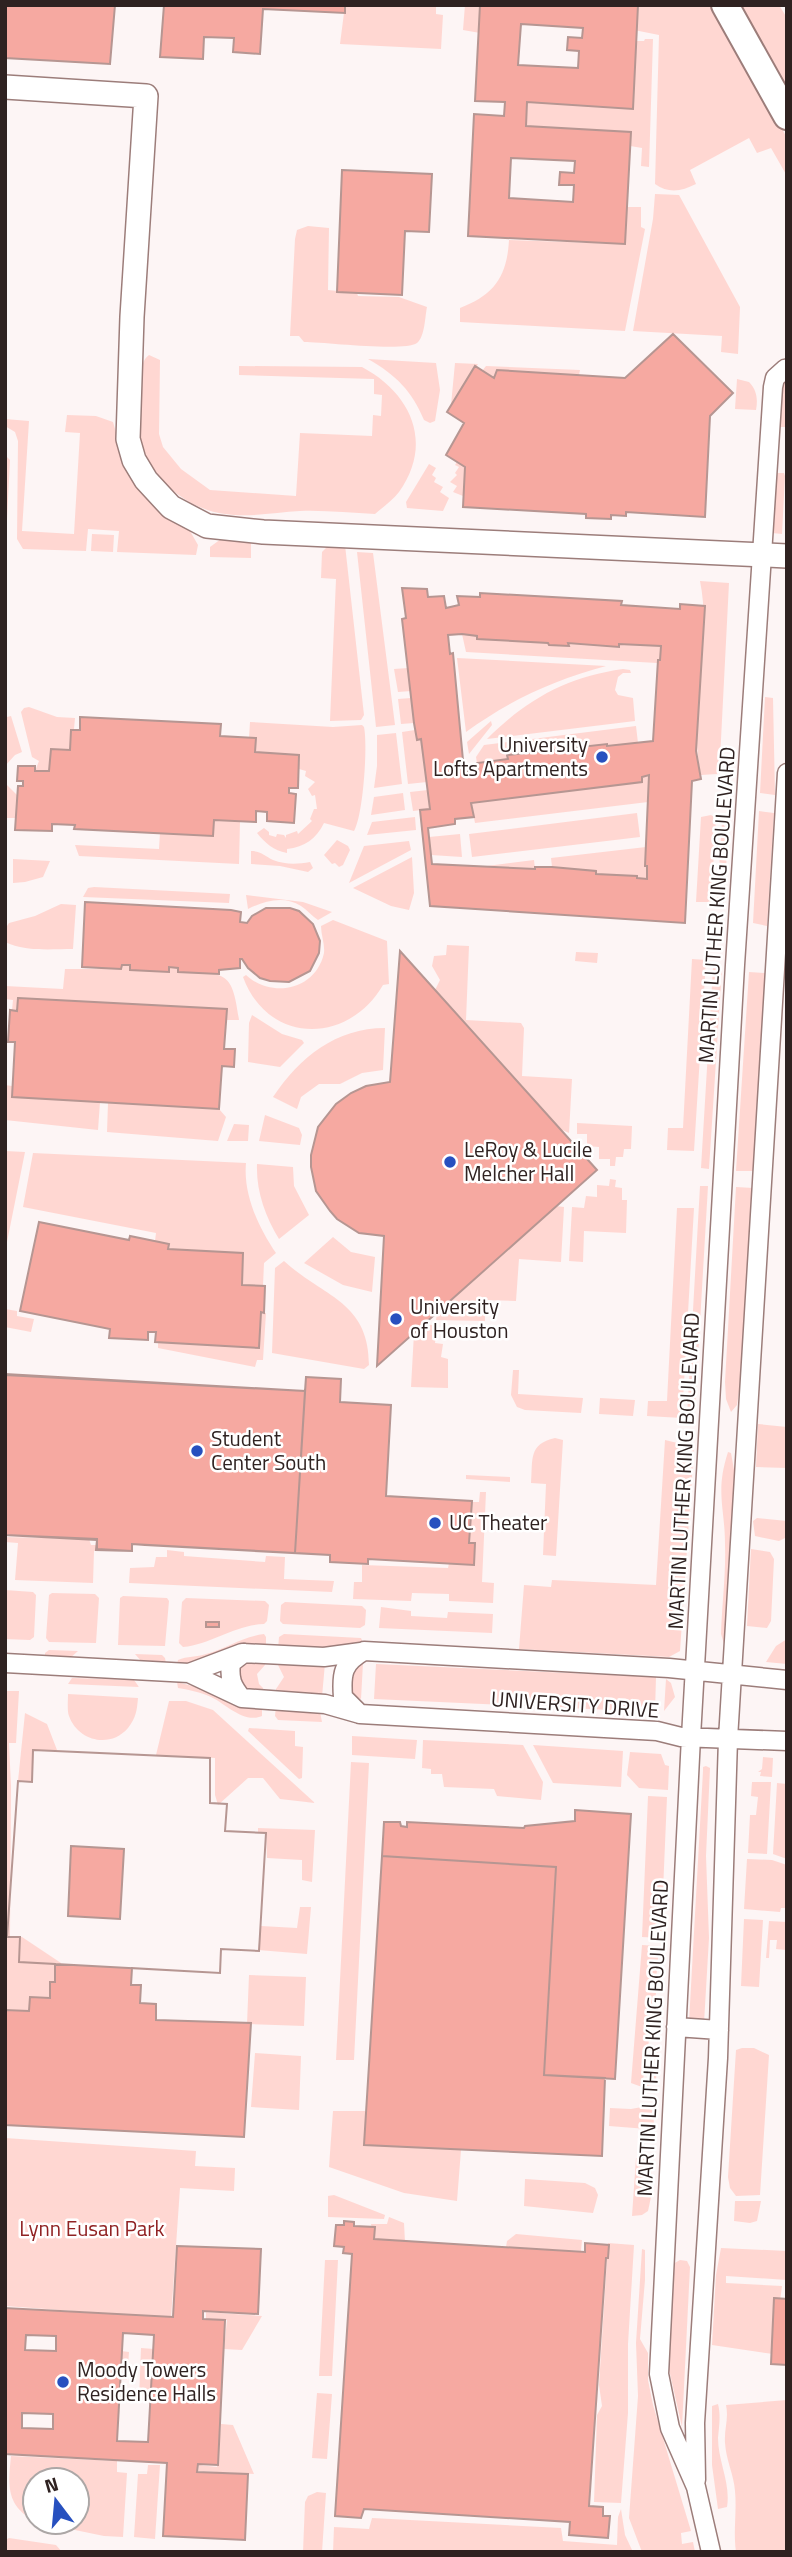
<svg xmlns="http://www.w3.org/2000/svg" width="792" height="2557" font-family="'Titillium Web',sans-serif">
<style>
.green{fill:#ffd7d2}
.building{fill:#f6a9a1;stroke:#b69692;stroke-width:2;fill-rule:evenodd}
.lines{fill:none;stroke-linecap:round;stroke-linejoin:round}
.minor-casing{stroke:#9c7d7a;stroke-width:21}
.tertiary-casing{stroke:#9c7d7a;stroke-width:26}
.secondary-casing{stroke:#9c7d7a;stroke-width:30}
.minor{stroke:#fff;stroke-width:18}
.tertiary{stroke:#fff;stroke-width:23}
.secondary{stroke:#fff;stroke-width:26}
.poi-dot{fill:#2750bf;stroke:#fff;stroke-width:2.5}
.labels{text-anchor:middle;stroke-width:5;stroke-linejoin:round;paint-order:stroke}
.poi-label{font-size:21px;fill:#2f2221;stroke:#fff;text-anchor:start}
.street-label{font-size:21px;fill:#2f2221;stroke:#fff}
.park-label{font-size:21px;fill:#902223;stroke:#fff}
</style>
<rect width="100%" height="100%" fill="#fdf5f5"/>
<!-- green -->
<path class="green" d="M 345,5 L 436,5 L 436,14 L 443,15 L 441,49 L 340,44 Z
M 465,5 L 482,5 L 480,33 L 463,30 Z
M 635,5 L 714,5 L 787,138 L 787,176 L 771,148 L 757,153 L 749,138 L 690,170 L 696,184 C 682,191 669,194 655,184 L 659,35 L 634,30 Z
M 738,5 L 779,5 L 787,18 L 787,94 Z
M 645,39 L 653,39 L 649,167 L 641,166 L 642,148 L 525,128 L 527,101 L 635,41 L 644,41 Z
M 655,194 L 679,195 L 740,307 L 738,354 L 721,352 L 722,336 L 633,331 L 653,219 Z
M 627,207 L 641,207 L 641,227 L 645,229 L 625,331 L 460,322 L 460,308 C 494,295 507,277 509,240 L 623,244 Z
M 308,226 L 329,228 L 328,290 L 357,293 L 358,296 L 399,297 L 427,307 C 425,316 425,337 417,343 C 404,352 325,342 304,342 L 299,336 L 290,336 L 295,239 L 297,230 Z
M 149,355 L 160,360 L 159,434 L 163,447 L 181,469 L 210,490 L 296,496 L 300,433 L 372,436 L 373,415 L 381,416 L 382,395 L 374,394 L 374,379 L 239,375 L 239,366 L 362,367 C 411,393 434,443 399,492 C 393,500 383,507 375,514 C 350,513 325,510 300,511 C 276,512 249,518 225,514 C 174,507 136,462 136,410 C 136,397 138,362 149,355 Z
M 368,359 L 436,363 L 440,390 L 435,421 L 430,423 L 424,420 C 412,391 396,375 368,359 Z
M 455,363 L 478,364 L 451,405 Z
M 486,366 L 580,370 L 579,375 L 498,370 L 494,378 L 482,371 Z
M 737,379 L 749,382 C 757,390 758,400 756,410 L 735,409 Z
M 786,382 L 787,427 L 779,427 L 782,383 Z
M 67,415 L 96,416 L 113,422 L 126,467 L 143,494 L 161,513 L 190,531 L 198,545 L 196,555 L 117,552 L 119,531 L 88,529 L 86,551 L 23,549 L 17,539 L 18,441 L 15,432 L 5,426 L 5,419 L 29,421 L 22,531 L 74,534 L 80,433 L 65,432 Z
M 5,455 L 10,460 L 5,559 Z
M 457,462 L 465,467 L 463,496 L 453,492 L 457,486 L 450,482 L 457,475 L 455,473 L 459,467 L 455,465 Z
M 429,464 L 436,468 L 432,475 L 436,478 L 434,482 L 443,487 L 440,492 L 449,498 L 443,511 L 407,508 L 406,502 Z
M 776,473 L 784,473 L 785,476 L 782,534 L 772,533 Z
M 92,534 L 114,535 L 113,552 L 91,551 Z
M 221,539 L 251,540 L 251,558 L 210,557 L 210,547 Z
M 330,544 L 345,545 L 364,715 L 361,720 L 330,721 L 336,579 L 321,578 L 322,552 Z
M 357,552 L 373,553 L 395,725 L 376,727 Z
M 700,581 L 729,583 L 720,759 L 717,774 L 701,775 C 687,711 713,645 700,581 Z
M 462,634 L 477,636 L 477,639 L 548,643 L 549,645 L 568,646 L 568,643 L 618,647 L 619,644 L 661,646 L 660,660 L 658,660 L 657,663 L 466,652 Z
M 457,658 L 606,666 C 554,680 510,700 466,732 Z
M 408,668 L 411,691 L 398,692 L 394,669 Z
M 623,669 L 630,670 L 631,673 L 623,673 L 618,677 L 615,690 L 618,695 L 633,698 L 635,721 L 487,739 C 527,699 567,677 623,669 Z
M 765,697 L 773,698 L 775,795 L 760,793 Z
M 411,698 L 414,723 L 401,724 L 398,699 Z
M 29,707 L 57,717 L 75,718 L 74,729 L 71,730 L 70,750 L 51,749 L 49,771 L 35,771 L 39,761 L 32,757 L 21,712 L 24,708 Z
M 11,716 L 22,752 L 15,755 L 5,766 L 7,717 Z
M 491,721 L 492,725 L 469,754 L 467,742 Z
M 250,722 L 333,727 L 362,725 L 364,727 C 368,746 363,816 354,831 L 324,823 C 316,839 305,847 287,849 L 287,853 C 273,850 266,844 257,833 L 264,828 L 269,832 L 269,835 L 276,837 L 277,834 L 284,835 L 286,838 L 286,835 L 297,831 L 298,834 L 312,821 L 310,819 L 314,809 L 317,809 L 315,795 L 312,796 L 308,789 L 315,782 L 305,776 L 306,771 L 299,769 L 299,755 L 255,752 L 256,738 L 249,738 Z
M 636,726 L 638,743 L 607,746 L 606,744 L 508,755 L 508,759 L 477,763 L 476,757 L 484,745 Z
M 415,730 L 417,740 L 421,739 L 427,782 L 408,784 L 402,732 Z
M 396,733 L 402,784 L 374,788 L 377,766 L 377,735 Z
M 649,775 L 648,802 L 475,823 L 471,803 L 642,782 L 642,777 Z
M 5,783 L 17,795 L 16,818 L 5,818 Z
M 428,790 L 430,809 L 413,811 L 410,792 Z
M 403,793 L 405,810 L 371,815 L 374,797 Z
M 759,811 L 774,813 L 767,926 L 753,923 Z
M 637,813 L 640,837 L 472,857 L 469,834 Z
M 711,815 L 716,818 L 711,902 L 696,902 L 701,817 Z
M 415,817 L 416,830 L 367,835 L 372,822 Z
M 214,820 L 240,821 L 239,864 L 79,856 L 75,845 L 159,849 L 160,833 L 212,836 Z
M 722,821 L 728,834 L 724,903 L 717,903 Z
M 460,834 L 462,857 L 431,855 L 429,837 Z
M 337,840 L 348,846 L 350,850 L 343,865 L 339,867 L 335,863 L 332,864 L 324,855 Z
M 409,841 L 411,850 L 349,883 L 364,846 Z
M 646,847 L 647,879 L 637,878 L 637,876 L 596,874 L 552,867 L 551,858 Z
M 251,851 C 261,851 265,856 273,860 C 286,865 298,864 310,862 L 313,868 L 308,872 L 280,866 L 251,864 Z
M 412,857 L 414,893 L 409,910 L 391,906 L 353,888 Z
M 13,859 L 50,861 L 43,877 L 25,882 L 13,883 Z
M 534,860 L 535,869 L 487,866 Z
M 94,887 L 230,894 L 229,903 L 83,897 L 88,888 Z
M 246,895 L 303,902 L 332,912 L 318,920 C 312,916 307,910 301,906 C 284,895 264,901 248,909 Z
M 61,904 L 76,905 L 73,949 C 52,949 25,952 5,942 L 5,929 L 9,923 L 35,916 Z
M 333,920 L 387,941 L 389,984 L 383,985 C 348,1045 268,1045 243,977 L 246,975 C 272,999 316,990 324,953 C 325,944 321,935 321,926 Z
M 447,945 L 469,946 L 466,1020 L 521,1023 L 524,1028 L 522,1076 L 572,1079 L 569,1133 L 560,1129 L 435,990 L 440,980 L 432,966 L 434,956 L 446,955 Z
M 576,952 L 598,953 L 597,963 L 575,961 Z
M 692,959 L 706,960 L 694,1151 L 667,1150 L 668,1128 L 683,1128 Z
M 122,965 L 130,965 L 130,970 L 169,972 L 169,967 L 178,968 L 178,972 C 226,974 232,969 239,1020 L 226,1020 L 226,1009 L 19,998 L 17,1011 L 12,1010 L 13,1000 L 5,999 L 5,986 L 63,989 L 65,969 L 121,969 Z
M 713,968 L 722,968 L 709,1169 L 701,1168 Z
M 749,972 L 765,973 L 753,1171 L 736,1171 Z
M 252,1015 L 282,1034 L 302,1040 L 304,1043 L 280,1067 L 248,1062 L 249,1023 Z
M 385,1028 L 383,1070 L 362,1073 L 340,1084 L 319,1084 L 301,1097 L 297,1109 L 273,1097 C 300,1057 336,1028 385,1028 Z
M 5,1085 L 12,1086 L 12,1097 L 100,1102 L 98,1130 L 5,1120 Z
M 108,1103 L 219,1109 L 226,1117 L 218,1141 L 107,1132 Z
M 265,1115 L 299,1128 L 302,1135 L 300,1145 L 259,1141 Z
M 577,1123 L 632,1126 L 631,1149 L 624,1149 L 623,1157 L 616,1157 L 615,1166 L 610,1166 L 610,1159 L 599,1159 L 599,1147 L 587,1146 L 587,1134 L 577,1134 Z
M 234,1124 L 249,1125 L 248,1141 L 227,1141 Z
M 5,1151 L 25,1152 L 5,1252 Z
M 33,1153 L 246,1163 C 243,1195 259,1228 276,1253 L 264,1263 L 263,1286 L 242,1285 L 242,1253 L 168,1249 L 169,1244 L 155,1241 L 156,1233 L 23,1207 Z
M 257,1164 L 293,1167 L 294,1186 L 309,1215 L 279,1239 C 265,1216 256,1191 257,1164 Z
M 610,1179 L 616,1180 L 615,1187 L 622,1188 L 622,1200 L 627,1200 L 626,1233 L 584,1231 L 583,1262 L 569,1261 L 572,1207 L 584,1208 L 586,1196 L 597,1197 L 597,1185 L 609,1186 Z
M 700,1186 L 708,1186 L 695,1408 L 687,1417 Z
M 736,1187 L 753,1188 L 741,1378 L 737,1405 L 731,1412 L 726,1399 L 725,1382 Z
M 556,1206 L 564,1207 L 561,1262 L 519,1259 L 516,1301 L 485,1300 L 485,1321 L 436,1320 L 437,1313 Z
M 677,1208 L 694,1208 L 682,1418 L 647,1416 L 648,1401 L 667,1401 Z
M 333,1237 L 351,1252 L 375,1257 L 372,1292 L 343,1285 L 304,1263 Z
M 284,1261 C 323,1297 369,1301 369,1365 L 364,1369 L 272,1353 L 275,1268 Z
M 5,1309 L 17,1311 L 17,1316 L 34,1319 L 31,1332 L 5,1327 Z
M 261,1312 L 266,1313 L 263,1360 L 257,1360 L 255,1367 L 158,1348 L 158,1342 Z
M 425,1324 L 437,1326 L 435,1343 L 443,1344 L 441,1357 L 448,1359 L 448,1388 L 411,1387 L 414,1333 Z
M 513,1370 L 519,1370 L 518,1394 L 583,1398 L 581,1413 L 525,1410 L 517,1407 L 511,1395 Z
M 600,1398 L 635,1400 L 633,1416 L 599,1414 Z
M 758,1424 L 787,1427 L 787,1468 L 756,1467 Z
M 555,1438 L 563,1440 L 556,1556 L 543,1555 L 546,1484 L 531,1483 C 533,1460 528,1444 555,1438 Z
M 665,1440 L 694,1447 L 680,1651 L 669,1657 L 519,1649 L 524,1585 L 551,1587 L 552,1580 L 656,1585 Z
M 728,1452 L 731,1453 L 736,1481 L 726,1637 L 724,1644 L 721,1634 C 722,1604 726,1574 725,1545 C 725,1507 715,1492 728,1452 Z
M 466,1475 L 510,1477 L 510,1482 L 466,1479 Z
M 480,1492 L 486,1492 L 482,1582 L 494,1583 L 493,1603 L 449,1601 L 449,1594 L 412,1593 L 411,1601 L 353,1599 L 354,1582 L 362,1582 L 362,1565 L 448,1568 L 449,1563 L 467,1545 L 469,1502 L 479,1502 Z
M 757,1518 L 787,1521 L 787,1537 L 779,1541 L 755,1536 L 753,1521 Z
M 5,1537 L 89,1539 L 91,1545 L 97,1545 L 97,1550 L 94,1551 L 93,1583 L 15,1580 L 18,1543 L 5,1542 Z
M 751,1549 L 770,1552 L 774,1559 L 771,1621 L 767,1628 L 747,1626 Z
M 167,1550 L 184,1552 L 184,1556 L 265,1562 L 266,1556 L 285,1557 L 284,1579 L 334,1581 L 332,1592 L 129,1583 L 130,1568 L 154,1567 L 156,1557 L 167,1557 Z
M 5,1590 L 33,1592 L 36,1595 L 34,1637 L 30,1640 L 5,1639 Z
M 52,1593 L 95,1594 L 99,1598 L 96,1643 L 49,1642 L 46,1638 L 49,1595 Z
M 123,1596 L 167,1598 L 169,1601 L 165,1646 L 118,1645 L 120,1598 Z
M 186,1598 L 265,1601 L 269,1605 L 267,1621 L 264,1624 C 234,1625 212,1644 183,1647 L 179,1643 L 182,1602 Z
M 285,1602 L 362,1606 L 366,1610 L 365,1625 L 360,1628 L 283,1624 L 280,1621 L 281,1605 Z
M 381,1607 L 411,1611 L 411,1616 L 447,1618 L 448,1612 L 493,1614 L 492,1633 L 379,1628 Z
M 264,1634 L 266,1637 L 266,1649 L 191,1663 L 177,1664 L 178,1660 C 187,1656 197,1657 206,1654 C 228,1648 241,1637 264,1634 Z
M 284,1634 L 361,1638 L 364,1645 L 342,1650 L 278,1649 L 279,1637 Z
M 787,1639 L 787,1664 L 766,1662 L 776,1646 Z
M 49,1650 L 78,1651 L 69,1659 L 45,1658 L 45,1653 Z
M 135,1654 L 162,1655 L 165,1658 L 166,1664 L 142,1662 Z
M 257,1659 L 265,1659 L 265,1665 L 257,1674 L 259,1684 L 263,1688 L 263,1694 L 244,1689 L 239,1685 L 239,1668 Z
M 278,1660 L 325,1663 L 322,1697 L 276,1695 L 276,1689 L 284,1677 L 278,1665 Z
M 363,1663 L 361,1699 L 349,1693 L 347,1672 L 355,1664 Z
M 376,1664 L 656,1677 L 655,1712 L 374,1699 Z
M 72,1678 L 134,1680 L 139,1687 L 68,1684 Z
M 666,1679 L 671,1683 L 675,1697 L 664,1711 Z
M 177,1682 L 262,1704 L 262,1716 C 244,1724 226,1704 211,1697 C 200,1692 190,1690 178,1688 Z
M 5,1691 L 19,1691 L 16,1743 L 9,1743 L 11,1786 L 10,1936 L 22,1937 L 61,1963 L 51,2000 L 30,1999 L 29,2013 L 5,2012 Z
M 68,1694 L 138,1698 C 137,1710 136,1718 128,1728 C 110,1749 78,1741 69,1716 C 67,1711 68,1701 68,1694 Z
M 169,1701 L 186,1701 L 213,1710 L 315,1803 L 280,1799 L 263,1778 L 248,1778 L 218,1805 L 215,1795 L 215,1758 L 156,1755 Z
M 276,1705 L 320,1712 L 322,1722 L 278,1720 L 275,1716 Z
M 25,1713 L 47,1724 L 57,1750 L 34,1750 L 32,1782 L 18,1781 Z
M 249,1728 L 295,1731 L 295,1746 L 303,1747 L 302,1778 L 299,1779 L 248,1731 Z
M 352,1736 L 417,1740 L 415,1759 L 352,1755 Z
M 423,1740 L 523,1745 L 543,1782 L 541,1800 L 497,1796 L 494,1789 L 444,1787 L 442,1774 L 431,1774 L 431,1769 L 422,1768 Z
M 533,1745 L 623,1751 L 621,1787 L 553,1783 Z
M 630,1752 L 661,1754 L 665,1765 L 669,1766 L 668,1790 L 639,1788 L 627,1775 Z
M 763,1757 L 773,1758 L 772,1777 L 760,1776 L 761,1772 L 758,1772 L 762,1769 Z
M 351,1762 L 369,1763 L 354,2060 L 336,2060 Z
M 706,1766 L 710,1768 L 706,1856 L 709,1938 L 704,2023 L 689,2022 L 703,1771 L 703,1767 Z
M 752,1782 L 771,1782 L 767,1854 L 748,1853 L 750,1815 L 756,1815 L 758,1797 L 751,1796 Z
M 777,1783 L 787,1784 L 787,1859 L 773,1854 Z
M 648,1796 L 667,1797 L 661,1938 L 642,1937 Z
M 258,1828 L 315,1830 L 312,1882 L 302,1880 L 302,1860 L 267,1858 L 266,1833 L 258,1832 Z
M 747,1859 L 772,1860 L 787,1865 L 787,1908 L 781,1908 L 780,1912 L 744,1909 Z
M 300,1907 L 311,1907 L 307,1954 L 258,1950 L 261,1926 L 297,1928 Z
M 744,1919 L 763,1920 L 759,1987 L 741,1986 Z
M 769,1921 L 787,1922 L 786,1950 L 776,1949 L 777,1940 L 770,1940 L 769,1958 L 766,1958 Z
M 642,1945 L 659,1946 L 656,1981 L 652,1981 L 652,1992 L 656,1993 L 642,2087 L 631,2083 Z
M 249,1975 L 306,1977 L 304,2026 L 247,2024 Z
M 655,2048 L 658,2049 L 656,2080 L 654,2084 L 647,2086 Z
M 742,2048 L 754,2048 L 769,2055 L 760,2195 L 736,2196 L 730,2188 L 728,2177 L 736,2050 Z
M 255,2053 L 301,2056 L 299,2110 L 251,2107 Z
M 642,2107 L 653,2110 L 654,2125 L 647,2129 L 609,2126 L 610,2108 L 631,2109 Z
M 333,2111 L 365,2111 L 365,2144 L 461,2150 L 457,2201 L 404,2193 L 329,2167 Z
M 5,2138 L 196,2151 L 195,2166 L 235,2168 L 234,2191 L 180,2188 L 171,2318 L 5,2306 Z
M 636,2158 L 647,2159 L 652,2164 L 651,2197 L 648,2211 L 642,2215 L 632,2216 Z
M 525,2179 L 585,2183 L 595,2188 L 598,2195 L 593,2213 L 524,2206 Z
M 334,2195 L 385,2215 L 384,2219 L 328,2217 L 328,2196 Z
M 735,2201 L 761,2201 L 757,2221 L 750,2223 L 734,2221 Z
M 389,2217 L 404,2223 L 405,2242 L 374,2241 L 371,2224 L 387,2224 Z
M 516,2234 L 582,2240 L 581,2251 L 506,2247 L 507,2241 Z
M 608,2243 L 634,2245 L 628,2344 L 628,2413 L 621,2503 L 594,2502 L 597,2415 L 602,2406 L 599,2385 Z
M 721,2248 L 787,2251 L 787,2280 L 726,2276 L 726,2283 L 782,2286 L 773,2354 L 712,2345 L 716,2275 Z
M 642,2249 L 645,2250 L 645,2280 L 640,2339 L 648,2353 L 648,2380 L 653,2405 L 691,2531 L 681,2533 L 682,2544 L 693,2542 L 695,2552 L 642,2552 L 629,2518 L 638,2396 L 636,2343 Z
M 325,2260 L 338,2260 L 332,2376 L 319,2376 Z
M 680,2260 L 687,2261 L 690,2267 L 682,2427 L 668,2365 L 673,2264 Z
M 206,2312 L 262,2316 L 242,2350 L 224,2349 L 227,2320 L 206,2320 Z
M 141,2348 L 154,2349 L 152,2401 L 139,2400 Z
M 121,2351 L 129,2352 L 127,2380 L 119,2380 Z
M 317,2393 L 332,2394 L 327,2459 L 312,2458 Z
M 787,2400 L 787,2552 L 736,2552 C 733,2531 737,2512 735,2491 C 734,2475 726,2460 725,2443 C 724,2429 729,2419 726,2405 Z
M 718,2404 C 721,2416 719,2426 718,2438 C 718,2461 731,2484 727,2507 L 718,2509 L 712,2465 L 712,2406 Z
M 221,2424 L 233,2425 L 254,2474 L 198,2471 L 199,2465 L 217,2467 Z
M 11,2456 L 117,2461 L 117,2472 L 127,2473 L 123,2537 L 104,2536 L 36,2522 L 77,2522 L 77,2480 L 35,2480 L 35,2521 C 6,2506 8,2486 11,2456 Z
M 148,2465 L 160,2465 L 155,2539 L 134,2537 L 138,2474 L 147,2474 Z
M 317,2492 L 326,2493 L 322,2552 L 303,2552 L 305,2502 L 308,2496 Z
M 621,2509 L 625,2535 L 633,2552 L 333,2552 L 334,2527 L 369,2529 L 372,2518 L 561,2528 L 563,2541 L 617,2545 L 618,2517 Z
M 9,2538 L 56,2545 L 62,2552 L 5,2552 L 5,2540 Z"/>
<!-- building -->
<path class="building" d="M 5,5 L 115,5 L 110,64 L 5,58 Z
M 164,5 L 345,5 L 345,13 L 263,9 L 260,54 L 233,52 L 234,38 L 204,37 L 203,59 L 160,57 Z
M 480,5 L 638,5 L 633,109 L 527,102 L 526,126 L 631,132 L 625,244 L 468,236 L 474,114 L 504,116 L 505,102 L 475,101 ZM 521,24 L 583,28 L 582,38 L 568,37 L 567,50 L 579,51 L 578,68 L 518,65 ZM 511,158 L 575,161 L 574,173 L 560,172 L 559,185 L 574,185 L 573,202 L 509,198 Z
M 342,170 L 432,174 L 429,232 L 405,231 L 402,295 L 337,292 Z
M 673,334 L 733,393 L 710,416 L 705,517 L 626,512 L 626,516 L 611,515 L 611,519 L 586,518 L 586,514 L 463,507 L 465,467 L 446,455 L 464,423 L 447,412 L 475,366 L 494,378 L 497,370 L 625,378 Z
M 402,588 L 427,589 L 428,597 L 444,596 L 446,608 L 459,605 L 457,596 L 480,597 L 480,593 L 622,601 L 621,605 L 680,609 L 680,604 L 705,606 L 696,751 L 701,779 L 692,781 L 685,923 L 430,906 L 420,810 L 430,809 L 421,739 L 417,740 L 414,723 L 402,619 L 406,618 ZM 462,634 L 477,636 L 477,639 L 548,643 L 549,645 L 569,646 L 568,643 L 619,647 L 619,644 L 661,646 L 660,660 L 658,660 L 653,741 L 607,746 L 607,744 L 507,755 L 508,759 L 477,763 L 478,771 L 464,771 L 453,653 L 450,654 L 448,635 ZM 649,775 L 645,866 L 647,866 L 647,879 L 637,878 L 637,876 L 596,874 L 596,871 L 552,867 L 535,867 L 535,869 L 432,864 L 428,828 L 455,824 L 455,819 L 474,817 L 471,803 L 642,782 L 642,777 Z
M 80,717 L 221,724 L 220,736 L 256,738 L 255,752 L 299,755 L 298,788 L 289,788 L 289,793 L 296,794 L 294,823 L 267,821 L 267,812 L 256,811 L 256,822 L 214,820 L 213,836 L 74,829 L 75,825 L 52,824 L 52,831 L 15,830 L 18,786 L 23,786 L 23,781 L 17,781 L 18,766 L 35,766 L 35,771 L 49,771 L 51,749 L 70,750 L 71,730 L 80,730 Z
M 85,902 L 231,910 L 241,912 L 240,922 L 247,923 L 252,916 L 266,908 L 290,908 L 299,911 L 313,924 L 320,941 L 319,953 L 310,971 L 289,982 L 270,981 L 260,978 L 248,968 L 242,959 L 240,959 L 240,968 L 219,970 L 219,974 L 178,972 L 178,968 L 169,967 L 169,972 L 130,970 L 130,965 L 122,965 L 121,969 L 82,967 Z
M 400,951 L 597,1170 L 377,1366 L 384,1236 L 359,1233 L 337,1219 L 330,1211 L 316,1191 L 311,1167 L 311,1155 L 318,1127 L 336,1104 L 351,1093 L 366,1086 L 390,1082 Z
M 18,998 L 227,1009 L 224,1049 L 235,1049 L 234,1067 L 222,1066 L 219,1109 L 12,1097 L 15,1042 L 8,1042 L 10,1010 L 17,1011 Z
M 39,1222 L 129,1240 L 130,1236 L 169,1244 L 168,1249 L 243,1253 L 242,1285 L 265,1286 L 264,1313 L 261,1312 L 259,1348 L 155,1342 L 156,1332 L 148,1332 L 148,1340 L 109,1338 L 110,1329 L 20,1311 Z
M 5,1374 L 305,1391 L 306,1377 L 341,1379 L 340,1402 L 391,1405 L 386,1496 L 472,1501 L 469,1543 L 475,1543 L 474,1565 L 368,1559 L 368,1564 L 330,1562 L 330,1555 L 132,1544 L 132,1551 L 96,1550 L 97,1540 L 5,1535 Z
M 5,1374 L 305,1391 L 306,1377 L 341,1379 L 340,1402 L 391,1405 L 386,1496 L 472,1501 L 469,1543 L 475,1543 L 474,1565 L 368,1559 L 368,1564 L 330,1562 L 330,1555 L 145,1545 L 132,1544 L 132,1551 L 97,1549 L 97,1540 L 5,1535 Z
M 5,1375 L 305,1391 L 295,1553 L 132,1544 L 132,1551 L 97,1549 L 97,1539 L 5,1535 Z
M 306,1377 L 341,1379 L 340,1402 L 391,1405 L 386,1496 L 472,1501 L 469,1543 L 475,1543 L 474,1565 L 368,1559 L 368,1564 L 330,1562 L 330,1555 L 295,1553 Z
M 206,1622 L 219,1622 L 219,1627 L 206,1627 Z
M 33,1750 L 210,1758 L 210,1803 L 227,1804 L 225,1831 L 266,1833 L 259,1951 L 221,1949 L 220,1973 L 132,1968 L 131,1985 L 141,1985 L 140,2003 L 156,2004 L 156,2020 L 251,2023 L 244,2137 L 5,2125 L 5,2010 L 29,2011 L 30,1997 L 50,1998 L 50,1982 L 55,1982 L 55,1964 L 19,1962 L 20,1937 L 7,1937 L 18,1781 L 32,1782 Z
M 33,1750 L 210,1758 L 210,1803 L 227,1804 L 225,1831 L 266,1833 L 259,1951 L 221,1949 L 220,1973 L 19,1962 L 20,1937 L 7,1937 L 18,1781 L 32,1782 ZM 71,1846 L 124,1849 L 120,1919 L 68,1916 Z
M 575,1810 L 631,1814 L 615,2079 L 544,2075 L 556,1867 L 382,1856 L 384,1822 L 400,1822 L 401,1826 L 407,1827 L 407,1822 L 524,1828 L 525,1826 L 575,1821 Z
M 382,1856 L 556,1867 L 544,2075 L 605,2078 L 602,2156 L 364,2145 Z
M 344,2221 L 354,2222 L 354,2226 L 375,2227 L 374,2239 L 585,2252 L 585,2243 L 609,2245 L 608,2258 L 606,2258 L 589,2506 L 603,2507 L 603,2516 L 610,2516 L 608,2538 L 569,2535 L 570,2522 L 364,2509 L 361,2518 L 335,2516 L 352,2254 L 343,2253 L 344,2247 L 334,2246 L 336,2225 L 344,2225 Z
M 177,2246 L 261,2249 L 258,2314 L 203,2311 L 203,2319 L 225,2320 L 218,2465 L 198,2464 L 197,2472 L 248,2474 L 245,2540 L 163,2536 L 167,2463 L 5,2454 L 5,2308 L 173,2317 ZM 123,2333 L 154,2335 L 148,2442 L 117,2441 ZM 26,2335 L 56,2336 L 56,2351 L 25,2350 ZM 22,2413 L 53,2414 L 53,2429 L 22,2428 Z
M 774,2298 L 787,2299 L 787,2365 L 771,2364 Z"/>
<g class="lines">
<defs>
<path id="minor" d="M 5,1663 L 189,1673 L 242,1698 L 325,1704 L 360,1714
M 189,1673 L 242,1653 L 324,1657 L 361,1652
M 787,1680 L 669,1668 L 364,1651 C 343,1663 341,1673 343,1697 L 360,1714 L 657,1731 L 681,1737 L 787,1741
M 242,1698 C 232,1686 229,1679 231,1663 L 244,1653
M 676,2027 L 719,2030
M 696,2480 L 695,2423 L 718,2058 L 728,1739 L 787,773
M 711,2552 L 696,2487 L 670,2428 L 659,2374 L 691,1737 L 735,965 L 773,387 L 775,378 L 785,369 L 787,370"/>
<path id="tertiary" d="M 5,87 L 146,96 L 132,317 L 128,439 L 134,460 L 146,480 L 171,507 L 207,526 L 263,532 L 787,556"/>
<path id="secondary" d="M 725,5 L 787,116"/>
</defs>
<!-- minor casing -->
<use href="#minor" class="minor-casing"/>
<!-- tertiary casing -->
<use href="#tertiary" class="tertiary-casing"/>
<!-- secondary casing -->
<use href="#secondary" class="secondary-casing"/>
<!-- minor -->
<use href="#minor" class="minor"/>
<!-- tertiary -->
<use href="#tertiary" class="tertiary"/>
<!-- secondary -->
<use href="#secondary" class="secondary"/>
</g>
<!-- markers -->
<g class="poi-dot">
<circle cx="602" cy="757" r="7"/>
<circle cx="450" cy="1162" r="7"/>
<circle cx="396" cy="1319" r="7"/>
<circle cx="197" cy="1451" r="7"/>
<circle cx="435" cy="1523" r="7"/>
<circle cx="63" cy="2382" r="7"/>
</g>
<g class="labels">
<!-- poi labels -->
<g class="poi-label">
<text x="588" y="752" text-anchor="end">University<tspan x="588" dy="24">Lofts Apartments</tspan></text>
<text x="464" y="1157">LeRoy &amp; Lucile<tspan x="464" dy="24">Melcher Hall</tspan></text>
<text x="410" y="1314">University<tspan x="410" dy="24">of Houston</tspan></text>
<text x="211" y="1446">Student<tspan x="211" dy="24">Center South</tspan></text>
<text x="449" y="1530">UC Theater</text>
<text x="77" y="2377">Moody Towers<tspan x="77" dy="24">Residence Halls</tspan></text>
</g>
<!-- street labels -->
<g class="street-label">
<text transform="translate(717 905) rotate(-86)" y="7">MARTIN LUTHER KING BOULEVARD</text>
<text transform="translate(684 1471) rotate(-87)" y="7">MARTIN LUTHER KING BOULEVARD</text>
<text transform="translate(575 1705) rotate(4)" y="7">UNIVERSITY DRIVE</text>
<text transform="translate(653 2038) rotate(-87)" y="7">MARTIN LUTHER KING BOULEVARD</text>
</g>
<!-- park labels -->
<g class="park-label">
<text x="92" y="2236">Lynn Eusan Park</text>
</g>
</g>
<!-- border -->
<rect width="792" height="2557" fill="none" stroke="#2f2221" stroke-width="14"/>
<!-- north arrow -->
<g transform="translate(56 2501) rotate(344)"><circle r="33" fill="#ffffff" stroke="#aca7a6" stroke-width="2"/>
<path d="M0-5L12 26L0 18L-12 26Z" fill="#2750bf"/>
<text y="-10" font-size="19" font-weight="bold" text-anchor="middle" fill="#2f2221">N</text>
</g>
</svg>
